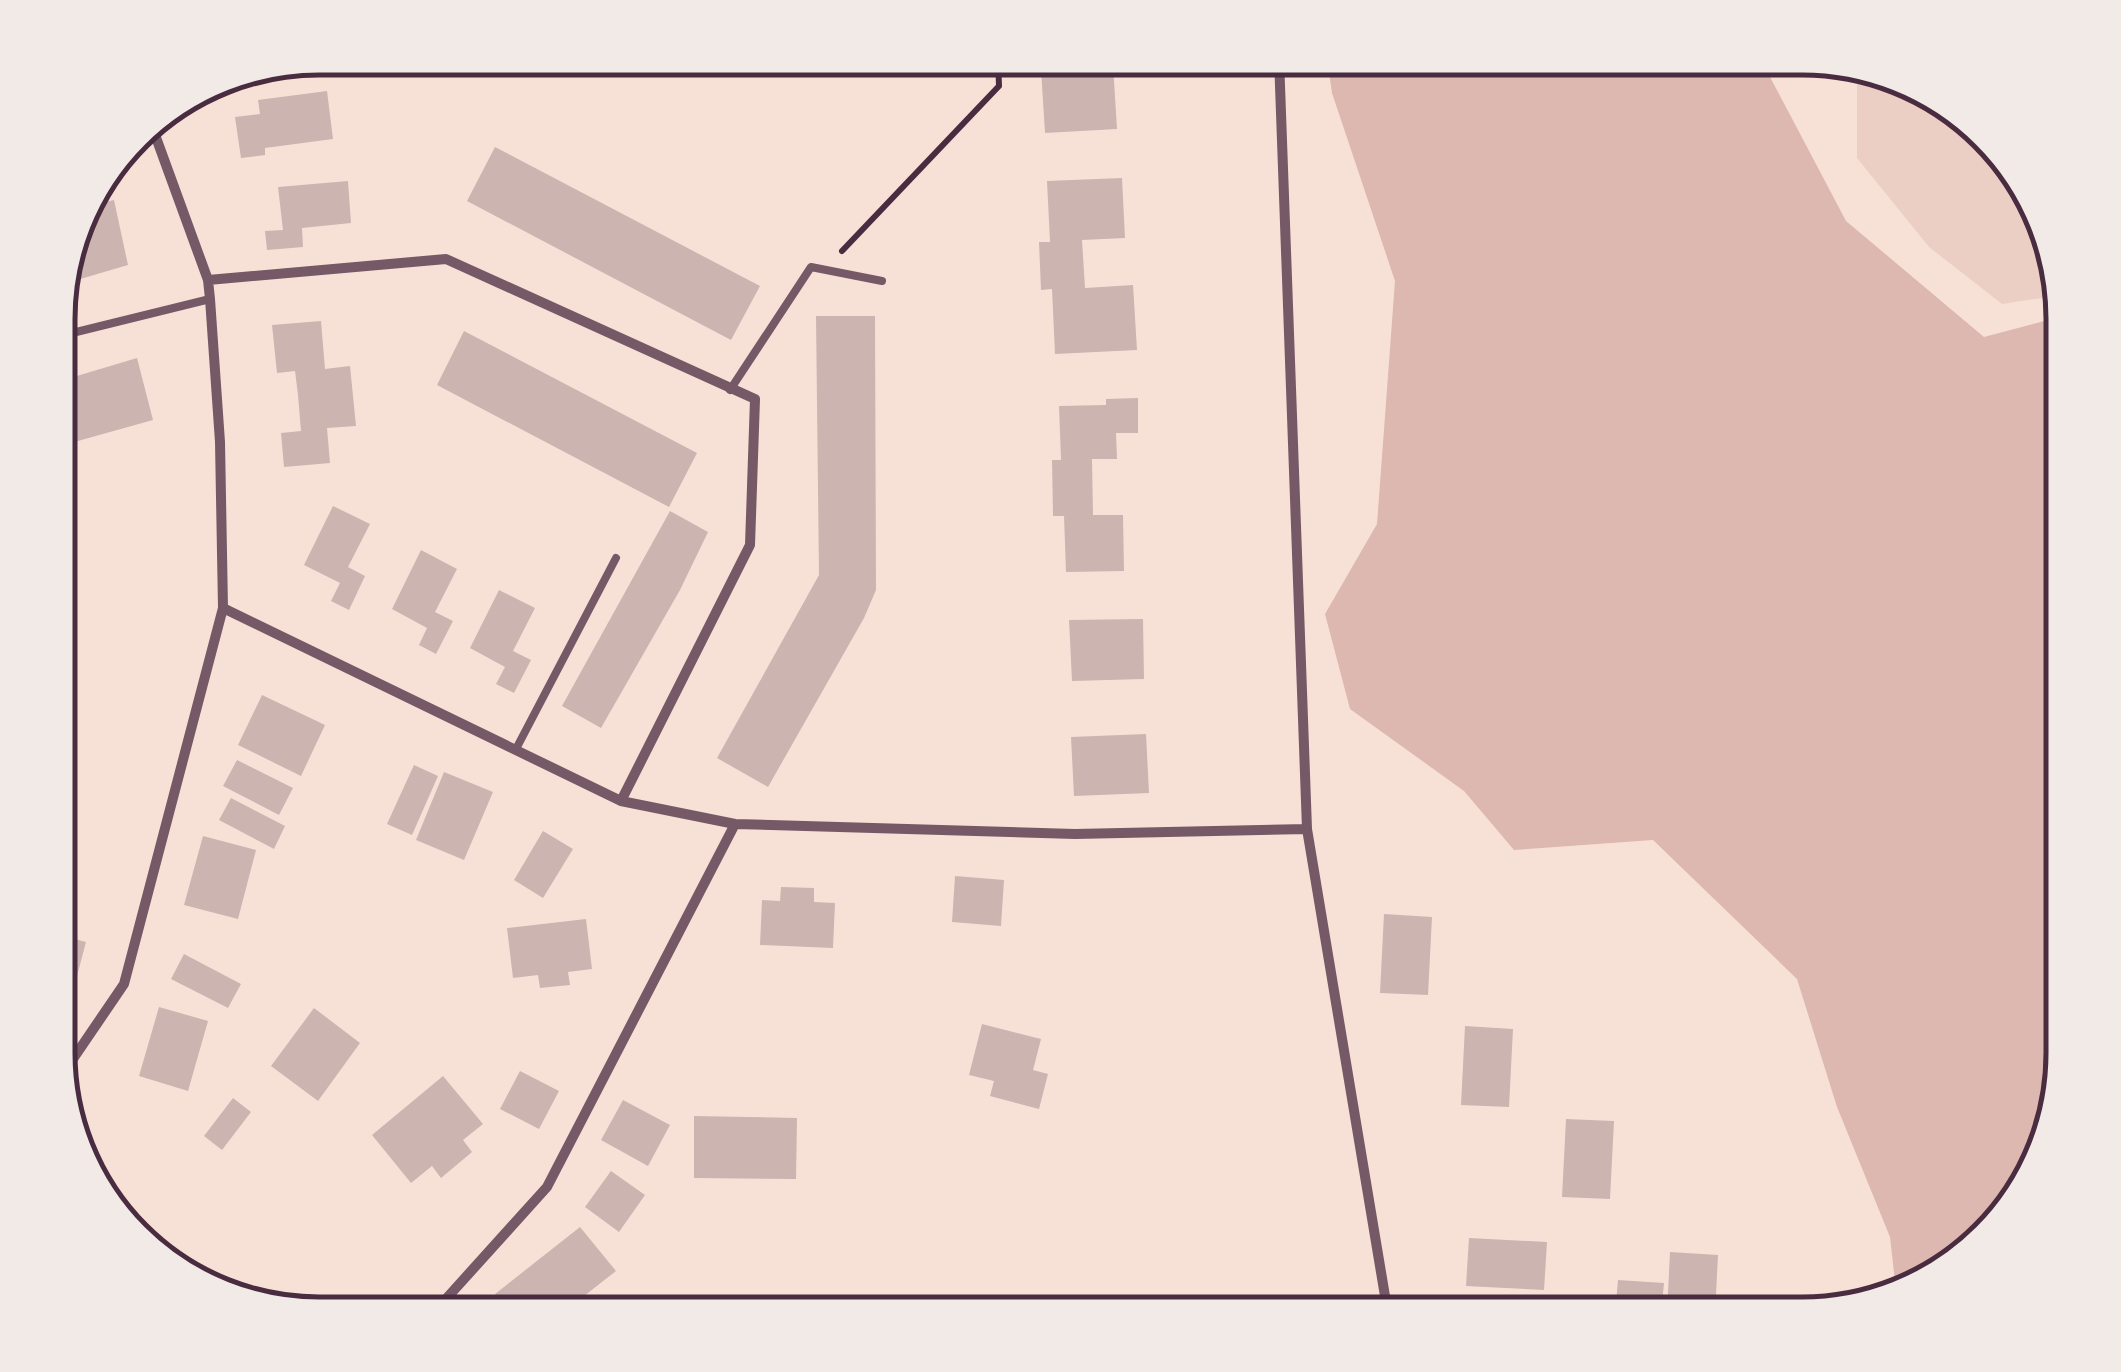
<svg xmlns="http://www.w3.org/2000/svg" width="2121" height="1372" font-family="'Exo 2',sans-serif">
<style>
.green{fill:#ebcfc5}
.water{fill:#dcb8b0}
.building{fill:#ccb4b1}
.lines{fill:none;stroke-linecap:round;stroke-linejoin:round}
.path{stroke:#4a2c40;stroke-width:6}
.service{stroke:#755966;stroke-width:8}
.minor{stroke:#755966;stroke-width:10}
.rim{fill:none;stroke:#4a2c40;stroke-width:5}
</style>
<rect width="100%" height="100%" fill="#f7e1d7"/>
<!-- green -->
<path class="green" d="M 1857,74 L 1948,102 L 2029,189 L 2061,295 L 2002,304 L 1929,247 L 1857,158 Z"/>
<!-- water -->
<path class="water" d="M 1327,58 L 1760,58 L 1846,221 L 1984,337 L 2063,316 L 2063,1069 L 2019,1199 L 1932,1280 L 1896,1290 L 1890,1237 L 1837,1107 L 1797,979 L 1653,840 L 1514,850 L 1464,791 L 1350,709 L 1325,614 L 1377,524 L 1395,281 L 1332,93 Z"/>
<!-- building -->
<path class="building" d="M 1026,58 L 1087,58 L 1087,66 L 1113,65 L 1117,129 L 1045,133 L 1041,69 L 1027,70 Z
M 327,91 L 333,139 L 265,148 L 265,155 L 241,158 L 235,117 L 260,114 L 258,100 Z
M 495,147 L 760,286 L 731,340 L 467,201 Z
M 1122,178 L 1125,238 L 1082,240 L 1085,288 L 1133,285 L 1137,350 L 1055,354 L 1052,289 L 1041,290 L 1039,242 L 1050,242 L 1047,181 Z
M 348,181 L 351,223 L 302,228 L 303,247 L 267,250 L 265,231 L 283,230 L 278,187 Z
M 114,200 L 128,265 L 60,285 L 83,208 Z
M 816,316 L 875,316 L 876,590 L 864,618 L 768,787 L 717,758 L 819,575 Z
M 321,321 L 325,369 L 350,366 L 356,426 L 327,428 L 330,463 L 284,467 L 281,433 L 301,431 L 298,395 L 295,371 L 277,373 L 272,325 Z
M 464,331 L 697,453 L 669,507 L 437,385 Z
M 137,358 L 153,420 L 60,446 L 60,381 Z
M 1138,398 L 1138,433 L 1116,433 L 1117,459 L 1092,459 L 1093,515 L 1123,515 L 1124,571 L 1066,572 L 1064,516 L 1053,516 L 1052,460 L 1061,460 L 1059,406 L 1106,405 L 1106,399 Z
M 333,506 L 370,524 L 348,567 L 365,576 L 349,610 L 331,601 L 340,583 L 304,565 Z
M 670,511 L 708,532 L 680,590 L 601,728 L 562,706 Z
M 421,550 L 457,569 L 435,612 L 453,621 L 436,654 L 419,645 L 427,628 L 392,609 Z
M 499,590 L 535,608 L 513,651 L 531,660 L 514,693 L 496,684 L 505,667 L 470,648 Z
M 1143,619 L 1144,679 L 1072,681 L 1069,620 Z
M 262,695 L 325,725 L 301,776 L 238,745 Z
M 1146,734 L 1149,793 L 1074,796 L 1071,737 Z
M 237,760 L 293,788 L 279,815 L 223,786 Z
M 414,765 L 438,776 L 412,835 L 387,824 Z
M 444,772 L 493,792 L 464,860 L 416,840 Z
M 231,798 L 285,826 L 274,849 L 219,820 Z
M 543,831 L 573,849 L 543,898 L 514,880 Z
M 203,836 L 256,850 L 238,919 L 184,905 Z
M 955,876 L 1004,880 L 1001,926 L 952,922 Z
M 781,887 L 814,888 L 814,902 L 835,903 L 833,948 L 760,945 L 762,900 L 780,901 Z
M 1384,914 L 1432,917 L 1428,995 L 1380,993 Z
M 586,919 L 592,969 L 568,972 L 570,985 L 540,988 L 538,975 L 513,978 L 507,928 Z
M 60,935 L 86,942 L 77,976 L 60,971 Z
M 184,954 L 241,984 L 228,1008 L 171,979 Z
M 159,1007 L 208,1021 L 188,1091 L 139,1076 Z
M 314,1008 L 360,1043 L 318,1101 L 271,1066 Z
M 982,1024 L 1041,1039 L 1033,1070 L 1048,1074 L 1039,1109 L 990,1096 L 994,1081 L 969,1075 Z
M 1465,1026 L 1513,1029 L 1509,1107 L 1461,1105 Z
M 520,1071 L 559,1091 L 539,1129 L 500,1109 Z
M 443,1076 L 483,1124 L 463,1140 L 472,1152 L 441,1178 L 432,1166 L 411,1183 L 372,1135 Z
M 233,1098 L 251,1112 L 222,1150 L 204,1136 Z
M 623,1100 L 670,1125 L 648,1166 L 601,1140 Z
M 694,1116 L 797,1118 L 796,1179 L 694,1178 Z
M 1566,1119 L 1614,1121 L 1610,1199 L 1562,1197 Z
M 611,1171 L 645,1195 L 619,1232 L 585,1207 Z
M 580,1227 L 616,1271 L 561,1314 L 511,1314 L 495,1294 Z
M 1469,1238 L 1547,1242 L 1544,1290 L 1466,1286 Z
M 1670,1252 L 1718,1255 L 1715,1314 L 1667,1314 Z
M 1618,1280 L 1664,1283 L 1661,1314 L 1615,1314 Z
M 1320,1296 L 1324,1314 L 1270,1314 L 1269,1306 Z"/>
<g class="lines">
<!-- path -->
<path class="path" d="M 842,251 L 999,86 L 998,58"/>
<!-- service -->
<path class="service" d="M 60,336 L 210,299
M 730,390 L 811,267 L 882,281
M 516,749 L 616,558"/>
<!-- minor -->
<path class="minor" d="M 1279,58 L 1307,829 L 1388,1314
M 150,121 L 208,280 L 210,299 L 220,442 L 223,608 L 621,801 L 735,824 L 1075,834 L 1307,829
M 208,280 L 446,259 L 755,399 L 750,545 L 621,801
M 60,1078 L 124,984 L 223,608
M 436,1310 L 547,1187 L 735,824"/>
</g>
<!-- crop -->
<path d="M0 0H2121V1372H0ZM319 75H1802A244 244 0 0 1 2046 319V1053A244 244 0 0 1 1802 1297H319A244 244 0 0 1 75 1053V319A244 244 0 0 1 319 75Z" fill="#f1eae7" fill-rule="evenodd"/>
<path class="rim" d="M319 75H1802A244 244 0 0 1 2046 319V1053A244 244 0 0 1 1802 1297H319A244 244 0 0 1 75 1053V319A244 244 0 0 1 319 75Z"/>
</svg>
